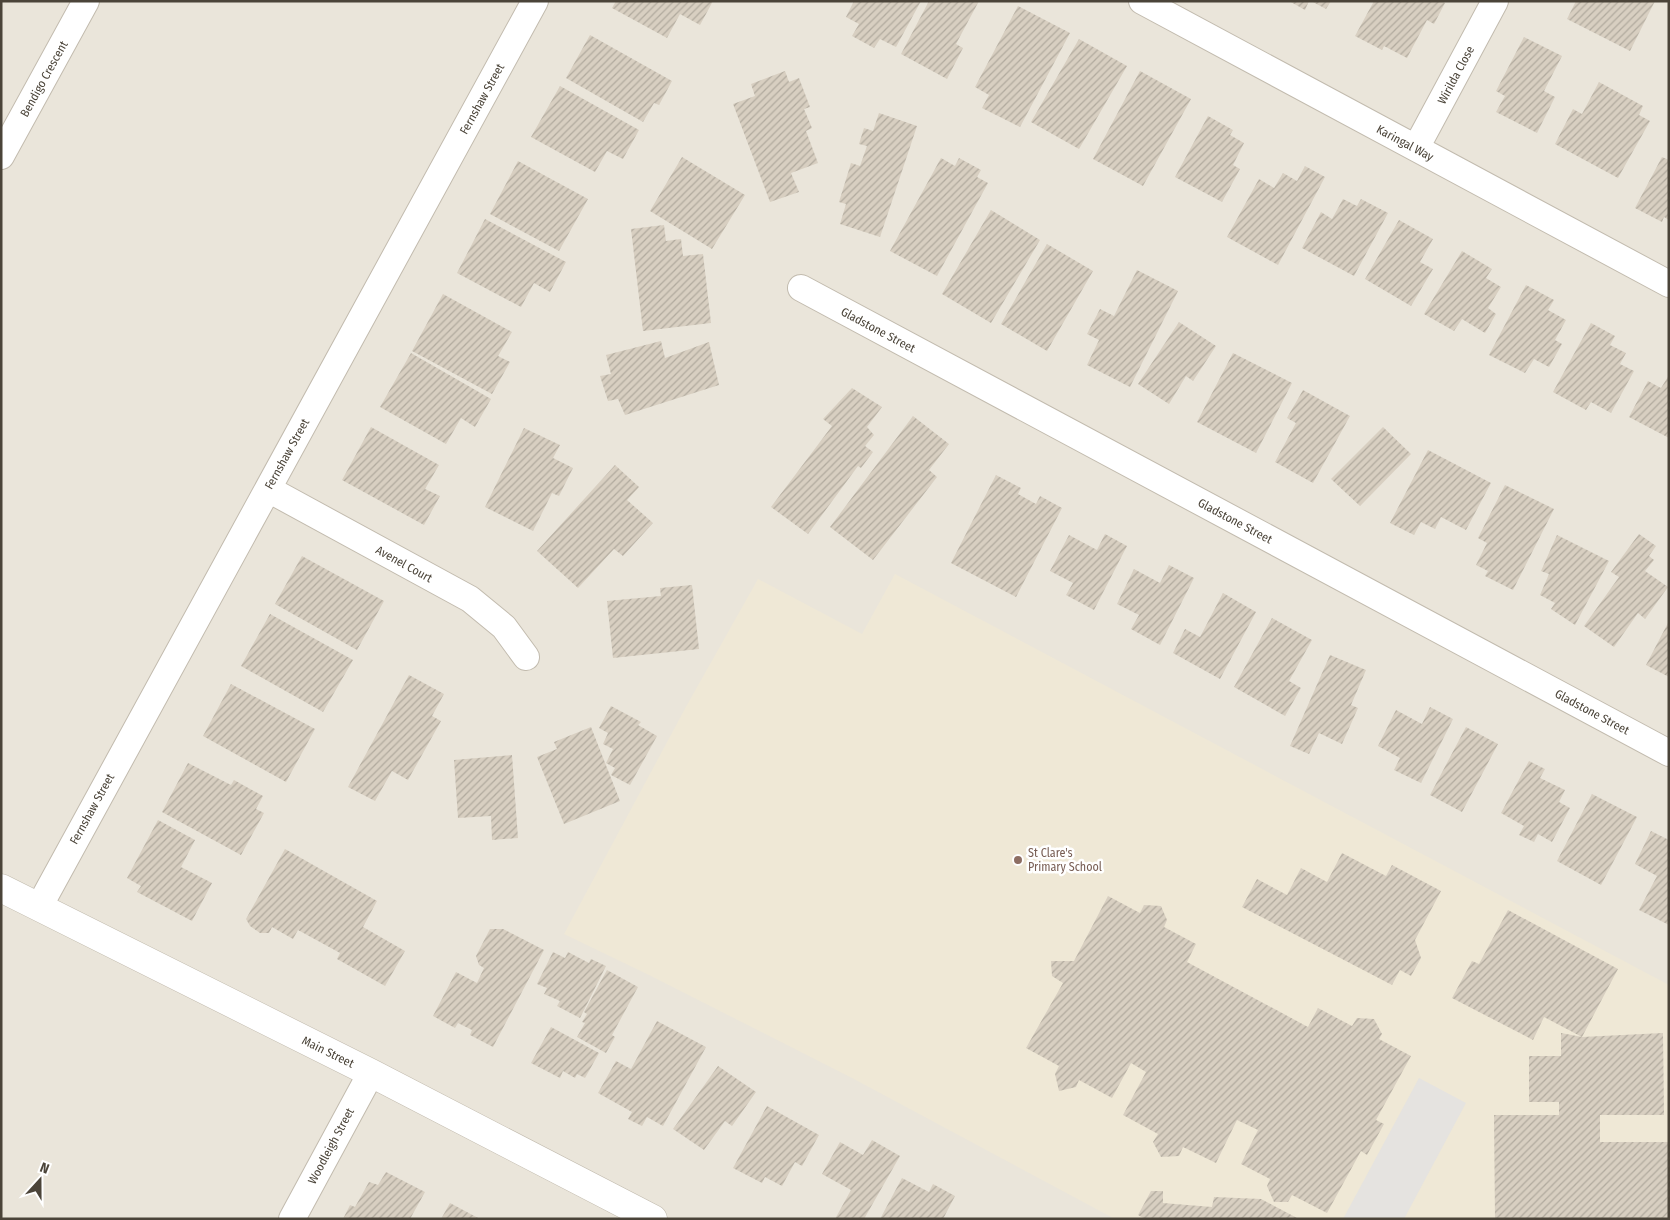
<svg xmlns="http://www.w3.org/2000/svg" width="1670" height="1220" font-family="'Fira Sans Condensed',sans-serif">
<style>
.residential{fill:#eae5da}
.education{fill:#efe8d6}
.parking{fill:#e5e3e0}
.building{fill:url(#building-hatch)}
.lines{fill:none;stroke-linecap:round;stroke-linejoin:round}
.minor-casing{stroke:#c2bbae;stroke-width:28}
.tertiary-casing{stroke:#c2bbae;stroke-width:29}
.minor{stroke:#fff;stroke-width:26}
.tertiary{stroke:#fff;stroke-width:28}
.education-dot{fill:#8d6e63;stroke:#fff;stroke-width:2}
.labels{text-anchor:middle;stroke-width:5;stroke-linejoin:round;paint-order:stroke}
.street-label{font-size:12px;fill:#4b4439;stroke:#fff}
.education-label{font-size:12px;fill:#785e54;stroke:#fff;text-anchor:start}
</style>
<defs>
<pattern id="building-hatch" width="6" height="6" patternUnits="userSpaceOnUse" patternTransform="scale(1.25)"><rect width="6" height="6" fill="#d8cfc1"/><path d="M-1 1l2-2M0 6l6-6M5 7l2-2" fill="none" stroke="#b1aa9e"/></pattern>
</defs>
<rect width="100%" height="100%" fill="#f6f3ec"/>
<!-- residential -->
<path class="residential" d="M 1,1 L 1669,1 L 1669,1219 L 1,1219 Z"/>
<!-- education -->
<path class="education" d="M 895,574 L 1669,985 L 1669,1219 L 1115,1219 L 854,1079 L 649,975 L 564,934 L 687,705 L 758,579 L 862,634 Z"/>
<!-- parking -->
<path class="parking" d="M 1419,1078 L 1466,1103 L 1404,1219 L 1343,1219 Z"/>
<!-- building -->
<path class="building" d="M 616,1 L 713,1 L 700,25 L 680,14 L 667,38 L 612,8 Z
M 854,1 L 921,1 L 896,47 L 880,39 L 874,48 L 852,36 L 859,24 L 846,17 Z
M 929,1 L 979,1 L 956,44 L 963,48 L 947,79 L 901,54 Z
M 1289,1 L 1309,1 L 1305,10 Z
M 1311,1 L 1331,1 L 1326,9 Z
M 1374,1 L 1442,1 L 1445,3 L 1434,24 L 1427,20 L 1407,58 L 1384,46 L 1382,50 L 1355,36 Z
M 1576,1 L 1655,1 L 1630,51 L 1567,19 Z
M 1018,6 L 1070,33 L 1020,127 L 982,108 L 989,95 L 975,87 Z
M 590,35 L 672,81 L 659,105 L 654,103 L 643,122 L 566,78 Z
M 1524,37 L 1562,56 L 1544,91 L 1555,97 L 1537,133 L 1496,112 L 1505,96 L 1496,91 Z
M 1079,39 L 1127,66 L 1079,149 L 1031,122 Z
M 785,71 L 789,82 L 799,78 L 810,107 L 804,109 L 812,128 L 806,131 L 818,163 L 791,173 L 799,192 L 770,202 L 733,104 L 755,96 L 751,84 Z
M 1140,71 L 1191,99 L 1143,186 L 1093,159 Z
M 1599,82 L 1643,106 L 1639,115 L 1650,121 L 1618,178 L 1555,144 L 1573,109 L 1582,114 Z
M 560,86 L 639,130 L 623,159 L 607,151 L 595,172 L 531,137 Z
M 879,113 L 917,126 L 880,237 L 840,224 L 846,204 L 839,202 L 851,163 L 860,166 L 867,146 L 859,144 L 864,128 L 873,131 Z
M 1208,116 L 1233,130 L 1230,135 L 1244,143 L 1233,165 L 1240,169 L 1222,202 L 1175,177 Z
M 682,157 L 745,195 L 712,249 L 650,211 Z
M 1662,157 L 1669,160 L 1669,220 L 1664,217 L 1662,222 L 1635,208 Z
M 941,158 L 955,166 L 959,158 L 981,170 L 977,177 L 988,183 L 937,276 L 890,251 Z
M 518,161 L 588,199 L 559,251 L 490,214 Z
M 1305,166 L 1325,177 L 1278,265 L 1227,237 L 1259,179 L 1274,188 L 1283,173 L 1297,181 Z
M 1343,199 L 1357,206 L 1361,199 L 1388,213 L 1354,276 L 1302,248 L 1321,212 L 1332,219 Z
M 991,210 L 1040,240 L 991,323 L 942,294 Z
M 485,219 L 566,262 L 550,292 L 534,283 L 521,307 L 457,273 Z
M 1399,220 L 1433,239 L 1420,262 L 1433,269 L 1411,306 L 1365,279 Z
M 664,225 L 666,241 L 681,239 L 683,256 L 703,254 L 711,323 L 643,331 L 631,229 Z
M 1047,244 L 1093,271 L 1047,351 L 1001,324 Z
M 1462,251 L 1492,269 L 1486,278 L 1501,287 L 1488,308 L 1496,314 L 1485,333 L 1462,319 L 1454,331 L 1424,314 Z
M 1137,270 L 1178,291 L 1130,387 L 1087,365 L 1099,340 L 1087,334 L 1100,309 L 1114,316 Z
M 1526,285 L 1554,300 L 1548,310 L 1566,320 L 1555,340 L 1562,344 L 1549,367 L 1534,359 L 1525,373 L 1489,355 Z
M 443,294 L 512,332 L 498,356 L 510,362 L 492,394 L 412,351 Z
M 1179,322 L 1216,346 L 1193,381 L 1186,376 L 1169,404 L 1138,384 Z
M 1591,323 L 1615,336 L 1610,345 L 1626,353 L 1620,364 L 1634,371 L 1611,413 L 1591,402 L 1586,410 L 1553,392 Z
M 661,341 L 665,358 L 709,342 L 719,385 L 625,415 L 618,399 L 608,401 L 600,376 L 611,374 L 606,355 Z
M 411,353 L 491,399 L 475,427 L 461,418 L 446,444 L 380,407 Z
M 1233,353 L 1292,383 L 1256,453 L 1197,422 Z
M 1669,375 L 1669,438 L 1629,417 L 1648,381 L 1661,388 Z
M 852,388 L 882,407 L 867,427 L 874,435 L 865,446 L 873,452 L 861,468 L 858,466 L 808,534 L 771,507 L 832,426 L 823,419 Z
M 1303,390 L 1350,416 L 1313,483 L 1275,462 L 1296,423 L 1287,418 Z
M 913,416 L 949,444 L 929,470 L 937,477 L 873,560 L 830,527 Z
M 371,427 L 439,465 L 425,489 L 440,496 L 424,525 L 342,480 Z
M 1383,427 L 1411,454 L 1360,506 L 1331,479 Z
M 524,428 L 560,445 L 553,458 L 573,468 L 559,496 L 552,493 L 533,531 L 485,507 Z
M 1428,450 L 1491,483 L 1466,530 L 1441,517 L 1435,529 L 1421,522 L 1414,535 L 1390,523 Z
M 615,465 L 639,487 L 627,500 L 653,523 L 623,556 L 614,549 L 578,588 L 537,551 Z
M 996,475 L 1021,488 L 1018,494 L 1036,504 L 1040,496 L 1062,508 L 1016,597 L 951,563 Z
M 1505,485 L 1554,509 L 1513,590 L 1485,576 L 1488,571 L 1476,565 L 1487,543 L 1478,538 Z
M 1105,534 L 1127,546 L 1094,610 L 1066,595 L 1073,583 L 1050,571 L 1069,535 L 1097,550 Z
M 1639,534 L 1656,546 L 1649,556 L 1654,560 L 1645,571 L 1668,587 L 1645,619 L 1638,613 L 1614,647 L 1584,626 L 1619,577 L 1611,572 Z
M 1557,535 L 1609,561 L 1575,625 L 1551,609 L 1555,603 L 1540,595 L 1549,574 L 1541,571 Z
M 302,556 L 384,601 L 357,650 L 275,604 Z
M 1169,565 L 1194,578 L 1160,645 L 1131,629 L 1139,615 L 1117,604 L 1134,569 L 1160,583 Z
M 692,585 L 699,649 L 613,658 L 607,601 L 661,596 L 660,588 Z
M 1223,593 L 1256,612 L 1220,679 L 1173,653 L 1185,629 L 1200,637 Z
M 270,614 L 353,660 L 323,712 L 241,666 Z
M 1272,618 L 1312,640 L 1289,681 L 1301,688 L 1285,716 L 1234,687 Z
M 1669,621 L 1669,677 L 1646,665 Z
M 1330,655 L 1366,670 L 1351,705 L 1358,708 L 1342,744 L 1319,733 L 1309,754 L 1290,746 Z
M 409,675 L 444,694 L 432,716 L 441,721 L 408,780 L 392,771 L 375,801 L 348,787 Z
M 231,684 L 315,729 L 286,782 L 203,736 Z
M 611,706 L 641,722 L 638,725 L 657,736 L 630,785 L 611,775 L 615,768 L 606,763 L 613,749 L 603,744 L 608,733 L 599,728 Z
M 1430,707 L 1453,719 L 1421,783 L 1394,770 L 1400,758 L 1378,746 L 1396,710 L 1422,724 Z
M 591,727 L 620,801 L 564,824 L 537,757 L 557,749 L 554,742 Z
M 1466,727 L 1498,744 L 1462,812 L 1430,795 Z
M 512,755 L 518,838 L 492,840 L 491,816 L 458,818 L 454,760 Z
M 1529,761 L 1545,769 L 1540,778 L 1565,790 L 1559,802 L 1570,808 L 1552,842 L 1538,834 L 1534,842 L 1519,835 L 1524,826 L 1501,813 Z
M 188,763 L 231,785 L 234,780 L 263,796 L 256,809 L 264,813 L 241,855 L 162,812 Z
M 1592,794 L 1637,817 L 1601,885 L 1557,861 Z
M 158,820 L 195,840 L 181,867 L 212,883 L 192,921 L 137,892 L 141,886 L 127,878 Z
M 1651,831 L 1669,840 L 1669,925 L 1639,910 L 1657,876 L 1635,864 Z
M 285,849 L 377,901 L 363,927 L 405,951 L 385,986 L 337,959 L 340,953 L 298,930 L 293,939 L 272,927 L 269,933 L 260,933 L 250,926 L 246,919 Z
M 1342,853 L 1386,876 L 1392,865 L 1441,891 L 1415,940 L 1421,958 L 1411,976 L 1400,970 L 1392,985 L 1242,907 L 1257,879 L 1287,895 L 1301,868 L 1327,882 Z
M 1108,896 L 1140,913 L 1144,905 L 1161,906 L 1167,920 L 1164,927 L 1196,944 L 1187,962 L 1308,1027 L 1318,1008 L 1352,1026 L 1357,1018 L 1374,1019 L 1382,1034 L 1379,1039 L 1411,1056 L 1376,1120 L 1384,1124 L 1367,1155 L 1361,1151 L 1327,1213 L 1292,1195 L 1288,1202 L 1274,1202 L 1267,1186 L 1270,1179 L 1241,1164 L 1258,1130 L 1237,1120 L 1216,1163 L 1183,1147 L 1179,1156 L 1161,1157 L 1153,1142 L 1158,1134 L 1123,1115 L 1146,1072 L 1131,1063 L 1112,1098 L 1079,1080 L 1076,1087 L 1059,1091 L 1055,1074 L 1059,1066 L 1026,1048 L 1063,983 L 1052,976 L 1051,961 L 1074,961 Z
M 1508,910 L 1618,969 L 1582,1037 L 1544,1017 L 1533,1040 L 1452,998 L 1472,961 L 1479,964 Z
M 490,929 L 503,929 L 544,950 L 493,1047 L 470,1035 L 472,1030 L 458,1023 L 455,1028 L 433,1016 L 456,972 L 477,983 L 484,968 L 479,965 L 476,956 Z
M 553,952 L 565,958 L 568,952 L 589,963 L 591,959 L 606,966 L 580,1018 L 557,1006 L 560,1001 L 544,994 L 547,988 L 537,984 Z
M 607,970 L 638,987 L 612,1035 L 615,1037 L 606,1053 L 577,1037 L 585,1023 L 582,1022 L 587,1014 L 584,1012 Z
M 657,1021 L 706,1047 L 663,1126 L 647,1117 L 642,1126 L 628,1119 L 632,1112 L 598,1093 L 616,1061 L 631,1069 Z
M 551,1027 L 599,1053 L 585,1078 L 577,1074 L 575,1078 L 563,1071 L 560,1078 L 531,1063 Z
M 1561,1033 L 1582,1037 L 1663,1033 L 1664,1115 L 1600,1115 L 1600,1142 L 1669,1142 L 1669,1219 L 1495,1219 L 1494,1115 L 1559,1115 L 1559,1102 L 1529,1102 L 1529,1056 L 1561,1056 Z
M 718,1066 L 756,1092 L 732,1126 L 725,1121 L 704,1150 L 673,1129 Z
M 767,1106 L 819,1135 L 802,1166 L 795,1162 L 782,1186 L 765,1177 L 762,1183 L 733,1168 Z
M 872,1140 L 900,1156 L 864,1219 L 835,1219 L 851,1190 L 822,1174 L 840,1142 L 863,1155 Z
M 386,1172 L 425,1192 L 410,1219 L 343,1219 L 350,1205 L 355,1207 L 369,1182 L 378,1185 Z
M 902,1178 L 929,1192 L 933,1184 L 955,1196 L 943,1219 L 880,1219 Z
M 1151,1191 L 1163,1191 L 1163,1203 L 1212,1207 L 1214,1197 L 1261,1199 L 1299,1219 L 1145,1219 L 1138,1215 Z
M 450,1203 L 480,1219 L 441,1219 Z"/>
<g class="lines">
<defs>
<path id="minor" d="M 1142,1 L 1669,284
M 1416,148 L 1495,1
M 1,156 L 86,1
M 801,288 L 1669,753
M 268,489 L 470,599 L 504,627 L 526,657
M 39,907 L 535,1
M 292,1219 L 371,1073"/>
<path id="tertiary" d="M 1,888 L 371,1073 L 653,1219"/>
</defs>
<!-- minor casing -->
<use href="#minor" class="minor-casing"/>
<!-- tertiary casing -->
<use href="#tertiary" class="tertiary-casing"/>
<!-- minor -->
<use href="#minor" class="minor"/>
<!-- tertiary -->
<use href="#tertiary" class="tertiary"/>
</g>
<!-- markers -->
<circle class="education-dot" cx="1018" cy="860" r="5"/>
<g class="labels">
<!-- street labels -->
<g class="street-label">
<text transform="translate(1456 75) rotate(-62)" y="4">Wirilda Close</text>
<text transform="translate(44 79) rotate(-61)" y="4">Bendigo Crescent</text>
<text transform="translate(482 99) rotate(-61)" y="4">Fernshaw Street</text>
<text transform="translate(1405 143) rotate(28)" y="4">Karingal Way</text>
<text transform="translate(878 330) rotate(28)" y="4">Gladstone Street</text>
<text transform="translate(287 454) rotate(-61)" y="4">Fernshaw Street</text>
<text transform="translate(1235 521) rotate(28)" y="4">Gladstone Street</text>
<text transform="translate(404 564) rotate(29)" y="4">Avenel Court</text>
<text transform="translate(1592 712) rotate(28)" y="4">Gladstone Street</text>
<text transform="translate(92 809) rotate(-61)" y="4">Fernshaw Street</text>
<text transform="translate(328 1052) rotate(26)" y="4">Main Street</text>
<text transform="translate(331 1146) rotate(-62)" y="4">Woodleigh Street</text>
</g>
<!-- education labels -->
<g class="education-label">
<text x="1028" y="857">St Clare's<tspan x="1028" dy="14">Primary School</tspan></text>
</g>
</g>
<!-- border -->
<rect width="1670" height="1220" fill="none" stroke="#4b4439" stroke-width="5"/>
<!-- north arrow -->
<g transform="translate(40 1180) rotate(21)" stroke="#ffffff" stroke-width="4" paint-order="stroke">
<path d="M0-4L9 19L0 12L-9 19Z" fill="#4b4439"/>
<text y="-8" font-size="14" font-weight="bold" text-anchor="middle" fill="#4b4439">N</text>
</g>
</svg>
